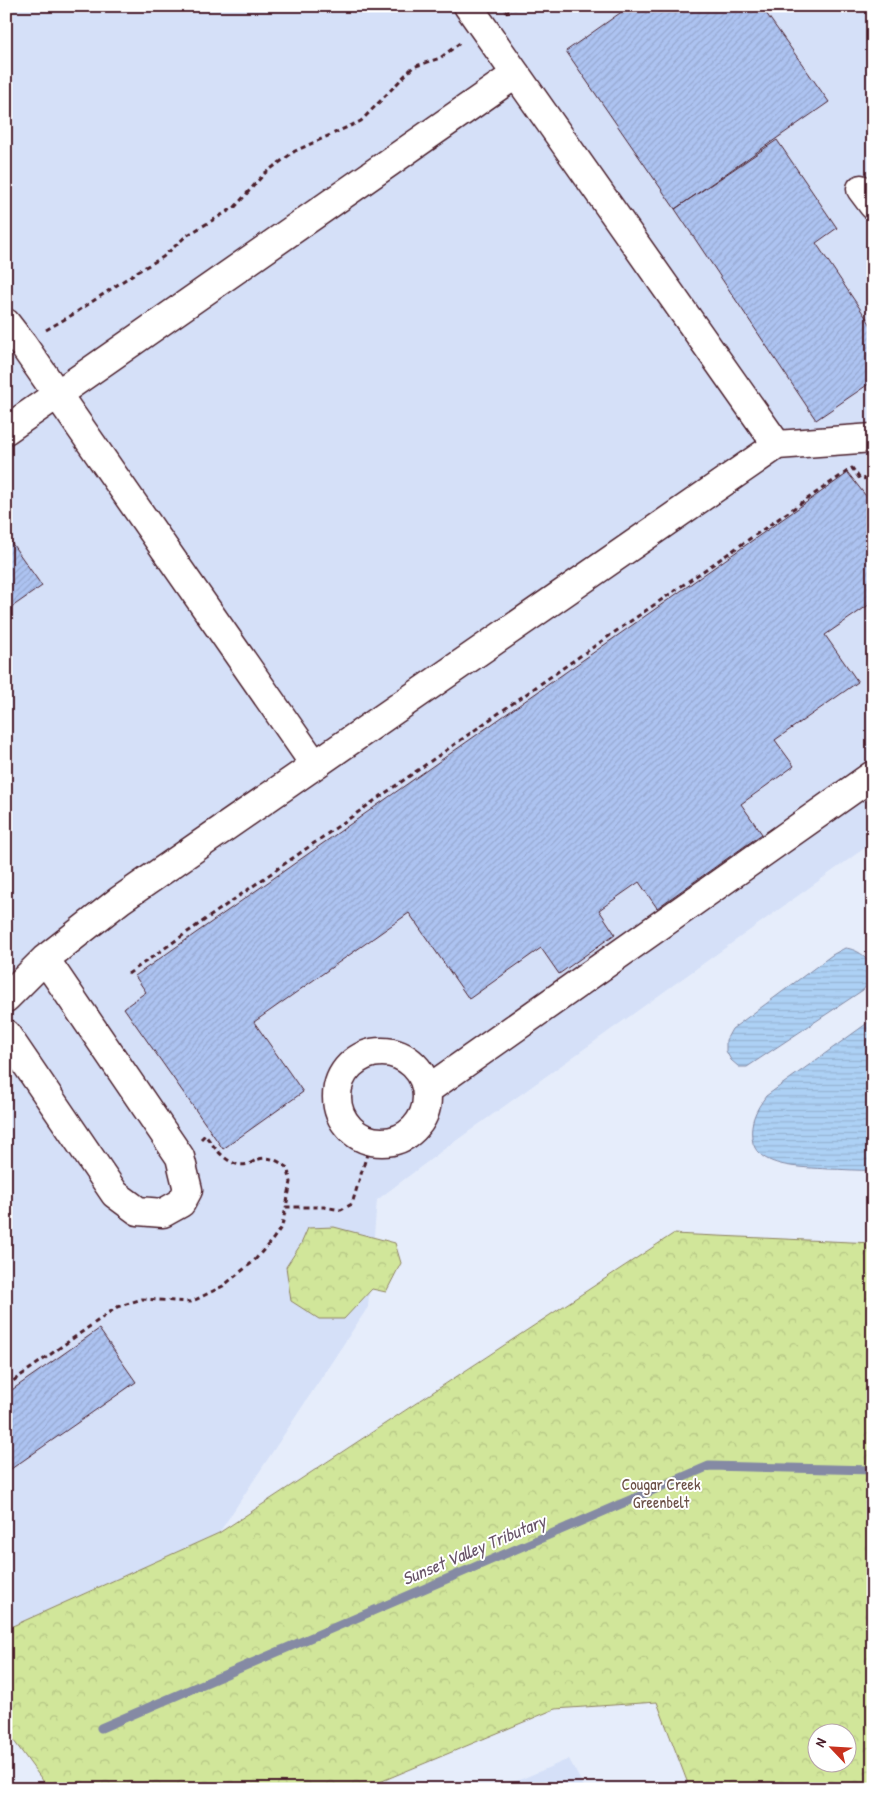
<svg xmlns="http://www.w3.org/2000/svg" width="879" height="1795" font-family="'Patrick Hand',sans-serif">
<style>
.built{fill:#d5e0f8}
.park{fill:url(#park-crowns);stroke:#8e8262;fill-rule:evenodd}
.water{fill:url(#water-rules);stroke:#858aa4}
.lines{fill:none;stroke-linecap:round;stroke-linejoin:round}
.stream{stroke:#858aa4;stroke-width:9}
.building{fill:url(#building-hatch);stroke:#4a1f2b}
.minor-casing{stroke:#4a1f2b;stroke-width:31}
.path{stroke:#4a1f2b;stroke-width:3;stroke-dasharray:5 4;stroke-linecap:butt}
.minor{stroke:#fff;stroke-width:28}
.labels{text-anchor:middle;stroke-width:4;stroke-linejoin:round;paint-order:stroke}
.park-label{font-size:16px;fill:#6c5147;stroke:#fff}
.water-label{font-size:18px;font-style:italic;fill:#685468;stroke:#fff}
</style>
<defs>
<pattern id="park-crowns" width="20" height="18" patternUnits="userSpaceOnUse" patternTransform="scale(1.25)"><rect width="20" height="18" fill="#d1e69a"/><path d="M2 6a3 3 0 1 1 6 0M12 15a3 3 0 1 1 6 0" fill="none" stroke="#b5c585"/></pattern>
<pattern id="water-rules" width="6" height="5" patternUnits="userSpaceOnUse" patternTransform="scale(1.25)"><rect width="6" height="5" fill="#add1f5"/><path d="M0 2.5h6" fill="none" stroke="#96b3d2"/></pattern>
<pattern id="building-hatch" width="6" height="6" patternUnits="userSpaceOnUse" patternTransform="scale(1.25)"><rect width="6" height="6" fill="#adc3f1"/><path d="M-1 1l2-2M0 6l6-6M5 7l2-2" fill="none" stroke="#96a7cf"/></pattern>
</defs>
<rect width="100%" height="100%" fill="#e6edfb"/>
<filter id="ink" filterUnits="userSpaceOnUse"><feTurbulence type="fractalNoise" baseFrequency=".02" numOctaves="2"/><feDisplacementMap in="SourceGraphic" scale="10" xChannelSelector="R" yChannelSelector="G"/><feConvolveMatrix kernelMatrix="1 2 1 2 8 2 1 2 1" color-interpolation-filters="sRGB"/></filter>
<g filter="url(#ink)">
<!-- built -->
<path class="built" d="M 6,6 L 873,6 L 873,842 L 443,1150 L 377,1200 L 368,1307 L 219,1533 L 6,1629 Z
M 569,1759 L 585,1789 L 498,1789 Z"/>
<!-- park -->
<path class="park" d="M 334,1227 L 395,1243 L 401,1263 L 386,1292 L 372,1289 L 344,1319 L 319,1319 L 291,1301 L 286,1267 L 301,1244 L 308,1228 Z
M 673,1234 L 873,1243 L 873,1789 L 690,1789 L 657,1702 L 555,1709 L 363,1789 L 49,1789 L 6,1730 L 6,1629 L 219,1533 ZM 816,1732 L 846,1732 L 846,1762 L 816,1762 Z"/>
<!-- water -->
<path class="water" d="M 845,948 C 858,949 876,961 873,977 C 872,981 866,986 863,990 L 747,1067 L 739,1067 L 731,1060 L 726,1051 L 726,1040 L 732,1029 L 832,955 Z
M 873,1019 L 873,1170 C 858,1171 842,1169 827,1169 C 804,1167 755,1169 752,1138 C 750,1121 756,1110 766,1096 Z"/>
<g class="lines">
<!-- stream -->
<path class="stream" d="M 101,1728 L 709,1466 L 873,1470"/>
</g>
<!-- building -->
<path class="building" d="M 630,6 L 761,6 L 829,102 L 675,209 L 566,51 Z
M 777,140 L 837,228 L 816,243 L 873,328 L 873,381 L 816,420 L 675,209 Z
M 848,473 L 873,505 L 873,602 L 825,635 L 858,682 L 775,740 L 794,766 L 741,804 L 762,834 L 657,908 L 639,882 L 599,910 L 615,934 L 559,974 L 541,948 L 469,999 L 409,913 L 254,1022 L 303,1092 L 223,1149 L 124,1008 L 146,992 L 135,976 Z
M 6,535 L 42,586 L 6,611 Z
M 99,1329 L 136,1382 L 11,1469 L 6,1462 L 6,1394 Z"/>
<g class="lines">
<defs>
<path id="minor" d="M 468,6 L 777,445
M 861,189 L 873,205
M 6,323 L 23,345 L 315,765
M 6,430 L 516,74
M 6,998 L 45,959 L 120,900 L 777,445 L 873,438
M 6,1034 L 115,1194 L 138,1211 L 163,1213 L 181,1203 L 188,1190 L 180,1157 L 45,959
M337 1097a45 45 0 1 1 90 0a45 45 0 1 1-90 0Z
M 427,1090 L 873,775"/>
</defs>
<!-- minor casing -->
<use href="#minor" class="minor-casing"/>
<!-- path -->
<path class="path" d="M 505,12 L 520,6
M 46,330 L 72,315 L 135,273 L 163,257 L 186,236 L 235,207 L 265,173 L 295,151 L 361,121 L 413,67 L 440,58 L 460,43
M 128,974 L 573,661 L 852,468 L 860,479 L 873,478
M 201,1139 L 205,1135 C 215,1148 229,1169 248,1164 C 252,1163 255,1160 259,1159 C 270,1156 278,1161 287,1167 L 291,1182 L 286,1207
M 6,1386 L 117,1307 L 142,1299 L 191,1302 L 223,1286 L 254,1261 L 273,1239 L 282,1226 L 286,1207 L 324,1207 L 341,1210 L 352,1204 L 371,1141"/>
<!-- minor -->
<use href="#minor" class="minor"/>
</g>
</g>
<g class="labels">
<!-- park labels -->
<g class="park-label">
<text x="661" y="1490">Cougar Creek<tspan x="661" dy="18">Greenbelt</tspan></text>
</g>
<!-- water labels -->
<g class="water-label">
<text transform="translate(474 1550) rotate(-23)" y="6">Sunset Valley Tributary</text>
</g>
</g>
<!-- margin -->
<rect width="879" height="1795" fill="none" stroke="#fff" stroke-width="25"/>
<rect x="12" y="12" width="854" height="1770" fill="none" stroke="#4a1f2b" stroke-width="2" filter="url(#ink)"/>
<!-- north arrow -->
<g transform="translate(832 1748) rotate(295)"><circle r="24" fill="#ffffff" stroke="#b7a5aa"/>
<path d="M0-4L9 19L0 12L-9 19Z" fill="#c8321e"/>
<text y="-8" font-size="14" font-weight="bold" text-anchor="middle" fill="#4a1f2b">N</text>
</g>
</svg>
